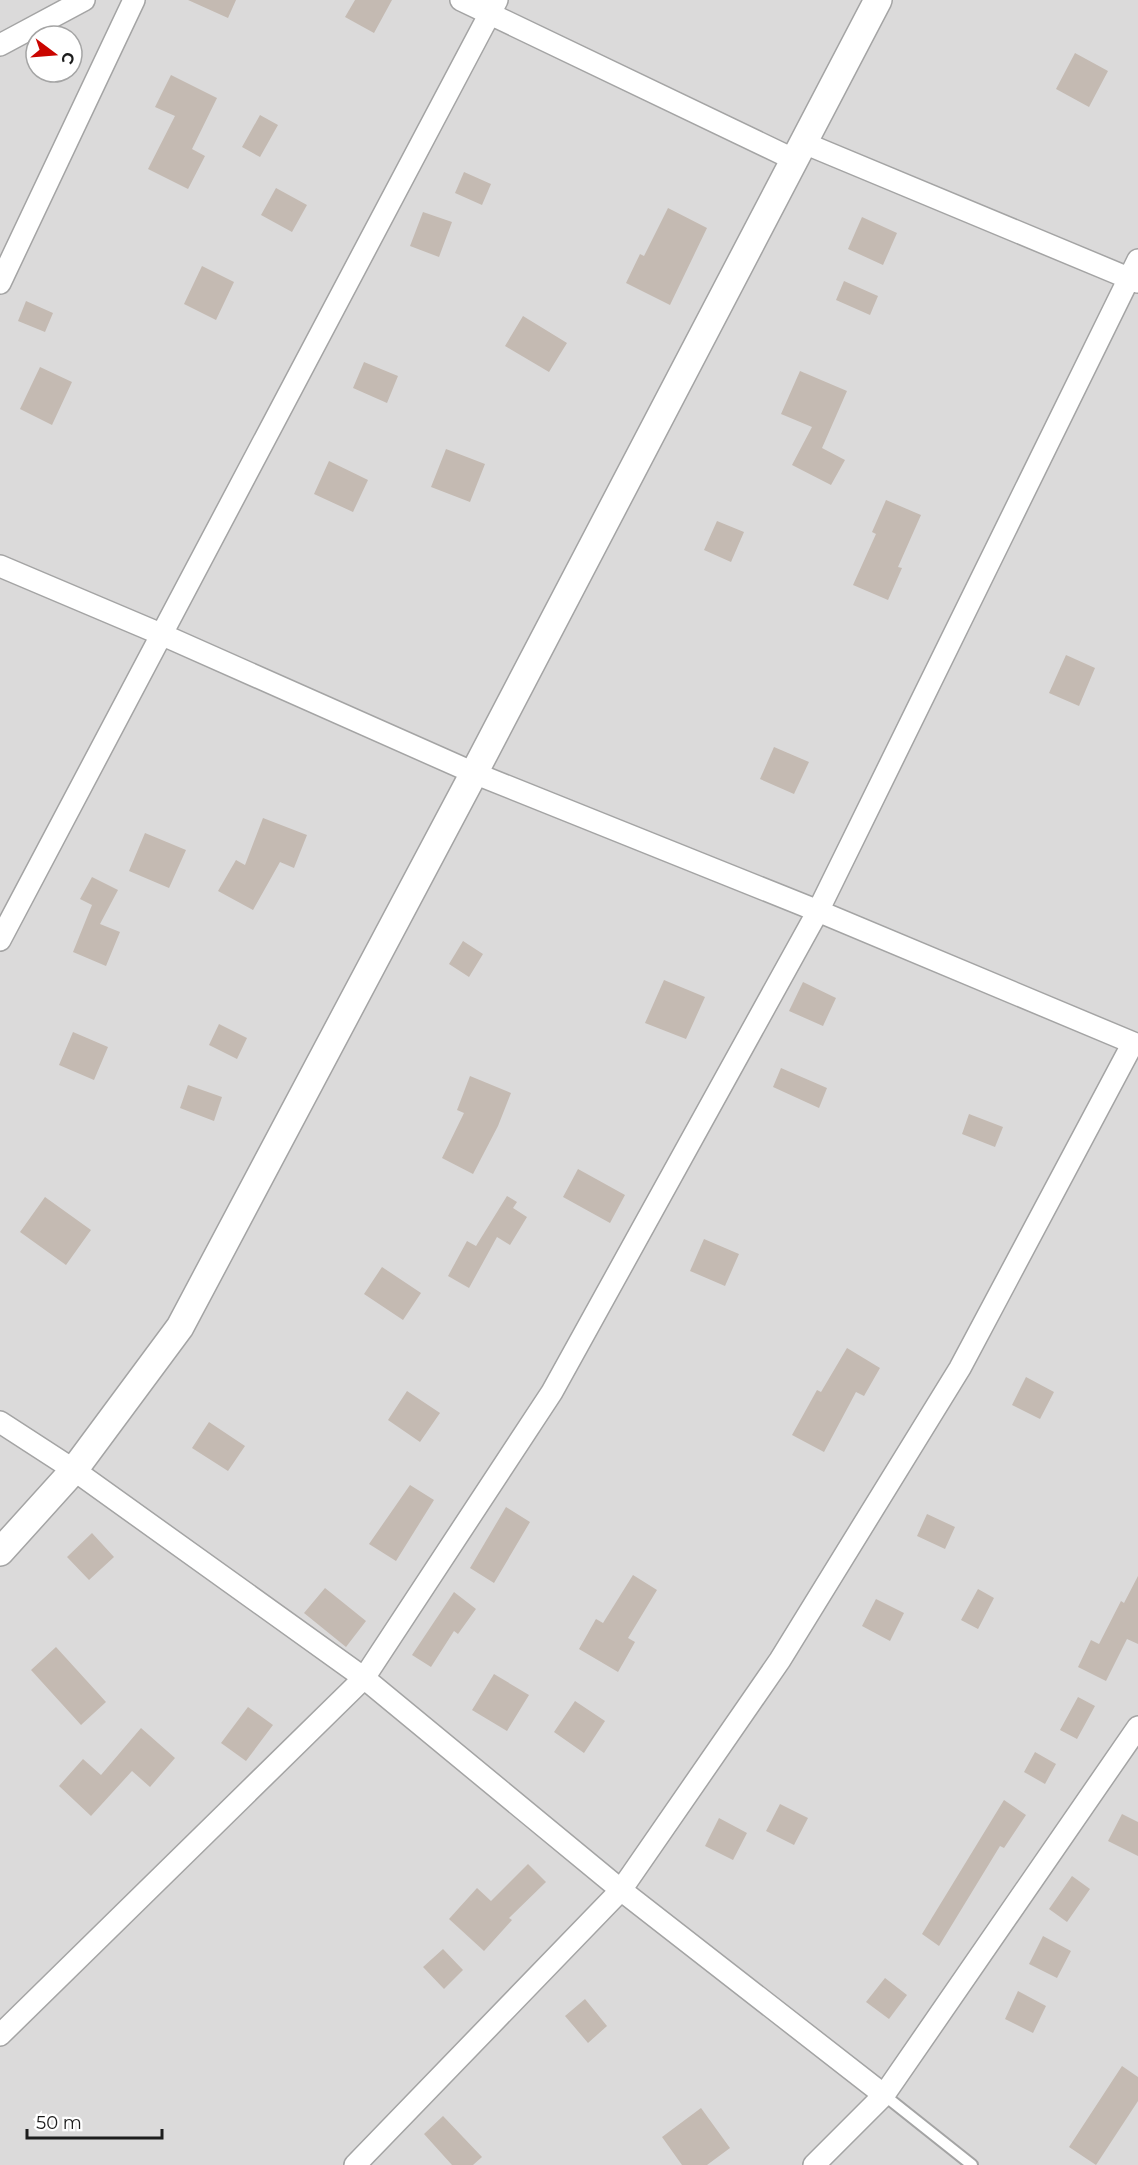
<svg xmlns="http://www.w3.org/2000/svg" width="1138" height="2165" font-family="Montserrat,sans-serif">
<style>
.residential{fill:#dbdada;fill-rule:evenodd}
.building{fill:#c4bab2}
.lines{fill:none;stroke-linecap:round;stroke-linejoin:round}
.service-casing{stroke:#a4a4a4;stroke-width:14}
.minor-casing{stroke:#a4a4a4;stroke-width:24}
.tertiary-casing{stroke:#a4a4a4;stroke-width:30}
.service{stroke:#fff;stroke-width:10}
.minor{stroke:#fff;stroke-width:21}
.tertiary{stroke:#fff;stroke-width:27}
</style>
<rect width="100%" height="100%" fill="#efebe2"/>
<!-- residential -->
<path class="residential" d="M 0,0 L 1138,0 L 1138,2165 L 0,2165 ZM 36,36 L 72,36 L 72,72 L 36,72 Z"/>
<!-- building -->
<path class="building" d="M 188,0 L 236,0 L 228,18 Z
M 355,0 L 392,0 L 374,33 L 345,17 Z
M 1075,53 L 1108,71 L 1089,107 L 1056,89 Z
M 171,75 L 217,98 L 192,149 L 205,156 L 188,189 L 148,169 L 175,116 L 155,107 Z
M 260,115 L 278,125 L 260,157 L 242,147 Z
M 464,172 L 491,184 L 482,205 L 455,193 Z
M 276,188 L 307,205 L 292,232 L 261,215 Z
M 668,208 L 707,228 L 670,305 L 626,283 L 640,254 L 644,256 Z
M 423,212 L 452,222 L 439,257 L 410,246 Z
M 862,217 L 897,233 L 883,265 L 848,249 Z
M 202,266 L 234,282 L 216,320 L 184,304 Z
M 844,281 L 878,296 L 870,315 L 836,300 Z
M 26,301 L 53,313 L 45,332 L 18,321 Z
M 523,316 L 567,343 L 549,372 L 505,346 Z
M 364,362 L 398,376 L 387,403 L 353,388 Z
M 40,367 L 72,382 L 52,425 L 20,409 Z
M 800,371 L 847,391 L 822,448 L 845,460 L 831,485 L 792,465 L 812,427 L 781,414 Z
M 446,449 L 485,464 L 470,502 L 431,487 Z
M 329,461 L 368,480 L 353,512 L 314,494 Z
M 886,500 L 921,515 L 898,567 L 902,568 L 888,600 L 853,585 L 876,534 L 872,532 Z
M 717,521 L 744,532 L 731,562 L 704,550 Z
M 1066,655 L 1095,668 L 1079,706 L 1049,693 Z
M 774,747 L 809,762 L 794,794 L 760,779 Z
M 263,818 L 307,835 L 294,868 L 280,862 L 253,910 L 218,891 L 236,860 L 245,865 Z
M 145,833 L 186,850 L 169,888 L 129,871 Z
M 92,877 L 118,890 L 100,924 L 120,932 L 106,966 L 73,952 L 92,905 L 80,899 Z
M 463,941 L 483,954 L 469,977 L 449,964 Z
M 664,980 L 705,997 L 686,1039 L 645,1023 Z
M 803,982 L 836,998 L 823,1026 L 789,1011 Z
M 219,1024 L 247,1038 L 237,1059 L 209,1045 Z
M 73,1032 L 108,1047 L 94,1080 L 59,1065 Z
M 781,1068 L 827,1088 L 819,1108 L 773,1087 Z
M 470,1076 L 511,1093 L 498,1126 L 473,1174 L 442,1158 L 464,1113 L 457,1110 Z
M 188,1085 L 222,1097 L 214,1121 L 180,1108 Z
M 969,1114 L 1003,1127 L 995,1147 L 962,1134 Z
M 578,1169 L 625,1195 L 610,1223 L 563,1197 Z
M 507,1196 L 517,1202 L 513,1208 L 527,1217 L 510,1245 L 497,1237 L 469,1288 L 448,1276 L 467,1241 L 476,1246 Z
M 45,1197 L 91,1230 L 66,1265 L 20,1232 Z
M 704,1239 L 739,1254 L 725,1286 L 690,1271 Z
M 382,1267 L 421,1293 L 403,1320 L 364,1294 Z
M 847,1348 L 880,1368 L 864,1396 L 856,1392 L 824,1452 L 792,1435 L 817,1390 L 821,1392 Z
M 1026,1377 L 1054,1392 L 1040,1419 L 1012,1405 Z
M 407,1391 L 440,1413 L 420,1442 L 388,1420 Z
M 209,1422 L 245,1446 L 228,1471 L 192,1448 Z
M 410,1485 L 434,1500 L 396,1561 L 369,1544 Z
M 506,1507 L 530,1522 L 494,1583 L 470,1568 Z
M 927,1514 L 955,1527 L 945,1549 L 917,1536 Z
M 92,1533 L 114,1557 L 89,1580 L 67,1557 Z
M 633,1575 L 657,1590 L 628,1638 L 635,1642 L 618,1672 L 579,1649 L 596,1619 L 603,1623 Z
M 1138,1576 L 1138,1644 L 1127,1639 L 1106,1681 L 1078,1667 L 1091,1640 L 1099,1644 L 1121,1601 L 1124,1603 Z
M 325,1588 L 366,1621 L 346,1647 L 304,1613 Z
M 978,1589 L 994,1598 L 978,1629 L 961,1620 Z
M 454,1592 L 476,1609 L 458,1634 L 454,1631 L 431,1667 L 412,1655 Z
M 876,1599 L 904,1613 L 890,1641 L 862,1626 Z
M 56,1647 L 106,1702 L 81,1725 L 31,1670 Z
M 494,1674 L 529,1695 L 507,1731 L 472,1710 Z
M 1078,1697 L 1095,1706 L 1077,1739 L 1060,1730 Z
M 575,1701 L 605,1721 L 584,1753 L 554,1732 Z
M 248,1707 L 273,1725 L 246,1761 L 221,1743 Z
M 141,1728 L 175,1758 L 150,1787 L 132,1771 L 91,1816 L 59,1786 L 83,1759 L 101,1775 Z
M 1035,1752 L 1056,1764 L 1045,1784 L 1024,1772 Z
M 1004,1800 L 1026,1815 L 1004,1848 L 1000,1846 L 939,1946 L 922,1934 Z
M 780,1804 L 808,1818 L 794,1845 L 766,1831 Z
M 1122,1814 L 1138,1822 L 1138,1856 L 1108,1841 Z
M 719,1818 L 747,1833 L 733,1860 L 705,1846 Z
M 528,1864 L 546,1882 L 509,1918 L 512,1920 L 484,1951 L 449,1919 L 477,1888 L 491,1901 Z
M 1072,1876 L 1090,1889 L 1067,1922 L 1049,1909 Z
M 1043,1936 L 1071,1951 L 1057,1978 L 1029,1964 Z
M 443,1949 L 463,1970 L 444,1989 L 423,1967 Z
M 885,1978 L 907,1995 L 889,2019 L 866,2002 Z
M 1018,1991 L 1046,2006 L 1033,2033 L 1005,2019 Z
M 585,1999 L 607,2026 L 588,2043 L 565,2016 Z
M 1122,2066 L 1138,2077 L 1138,2101 L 1096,2165 L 1069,2147 Z
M 701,2108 L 730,2148 L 707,2165 L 682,2165 L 662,2137 Z
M 443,2116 L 482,2157 L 473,2165 L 452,2165 L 424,2134 Z"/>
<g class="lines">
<defs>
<path id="service" d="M 884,2095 L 972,2165"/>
<path id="minor" d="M 461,0 L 795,160
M 0,45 L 84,0
M 804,143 L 1138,282
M 0,283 L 134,0
M 0,566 L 163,635 L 474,773 L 818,911 L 1138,1045
M 0,940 L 497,0
M 0,1422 L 74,1470 L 364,1678 L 621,1890 L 884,2095
M 0,2035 L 364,1678 L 552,1392 L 818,911 L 1138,260
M 355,2165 L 621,1890 L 780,1660 L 960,1368 L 1133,1043
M 814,2165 L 884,2095 L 1138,1727"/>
<path id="tertiary" d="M 0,1552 L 74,1470 L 180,1327 L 474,773 L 878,0"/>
</defs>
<!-- service casing -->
<use href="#service" class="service-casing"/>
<!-- minor casing -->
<use href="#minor" class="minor-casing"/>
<!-- tertiary casing -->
<use href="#tertiary" class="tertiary-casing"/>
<!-- service -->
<use href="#service" class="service"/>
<!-- minor -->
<use href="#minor" class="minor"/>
<!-- tertiary -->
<use href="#tertiary" class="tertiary"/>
</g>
<!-- north arrow -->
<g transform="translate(54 54) rotate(106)"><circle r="28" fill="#ffffff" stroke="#a5a5a5" stroke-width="1.5"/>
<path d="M0-4.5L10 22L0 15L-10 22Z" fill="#ca0500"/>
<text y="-9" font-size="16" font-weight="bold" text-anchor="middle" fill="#1d1d1d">С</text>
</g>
<!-- scale -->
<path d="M27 2129v9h135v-9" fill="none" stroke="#1d1d1d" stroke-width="3"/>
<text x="36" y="2129" font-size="18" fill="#1d1d1d" stroke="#ffffff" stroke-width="4.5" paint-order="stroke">50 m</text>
</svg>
